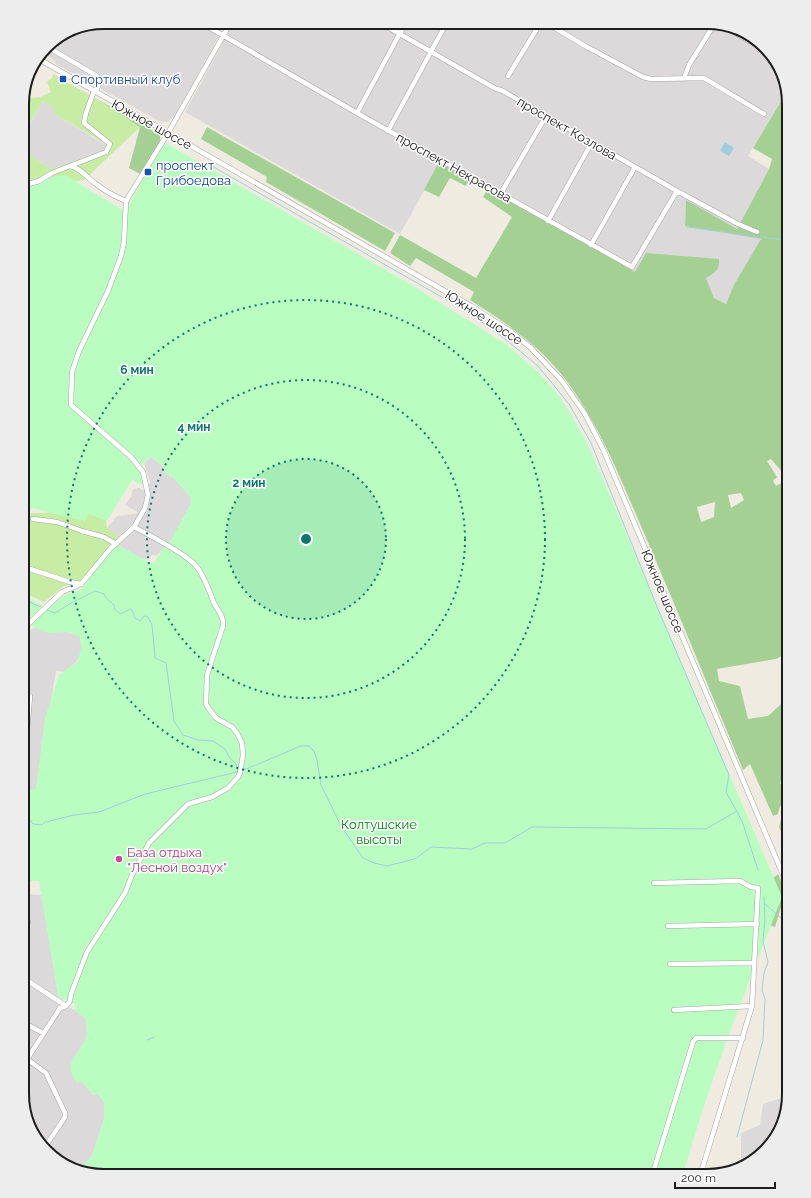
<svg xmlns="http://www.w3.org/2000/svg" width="811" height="1198" font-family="Raleway,sans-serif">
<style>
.residential{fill:#dbd9d9}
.grass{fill:#c6eda3;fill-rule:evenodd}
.forest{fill:#a4d193;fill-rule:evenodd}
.park{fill:#bafdc1}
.water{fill:#9fcfdf}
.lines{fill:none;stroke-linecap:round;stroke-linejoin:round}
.stream{stroke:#9fcfdf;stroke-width:1}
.minor-casing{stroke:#a4a4a4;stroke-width:5.5}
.minor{stroke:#fff;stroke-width:4.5}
.ring{fill:none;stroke:#0f766e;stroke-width:2;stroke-dasharray:2 4}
.transit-dot{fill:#1a4fb4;stroke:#fff;stroke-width:1.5}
.hotel-dot{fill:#d1479c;stroke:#fff;stroke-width:1.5}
.labels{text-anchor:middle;stroke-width:3;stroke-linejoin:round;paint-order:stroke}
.transit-label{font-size:13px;fill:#164399;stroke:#fff;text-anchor:start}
.street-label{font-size:13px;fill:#1d1d1d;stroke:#fff}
.park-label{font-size:13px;fill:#048112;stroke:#fff}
.hotel-label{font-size:13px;fill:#b23c85;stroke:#fff;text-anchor:start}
.rim{fill:none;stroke:#1d1d1d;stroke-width:2}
.centre{fill:#0f766e;stroke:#fff;stroke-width:2}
.ring-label{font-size:12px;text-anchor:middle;font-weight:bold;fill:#0f766e;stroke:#fff;stroke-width:3;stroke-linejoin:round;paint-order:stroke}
</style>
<rect width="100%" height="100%" fill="#efebe1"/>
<!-- residential -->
<path class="residential" d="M 104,22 L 227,22 L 175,116 L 167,122 L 159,121 L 56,64 L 53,59 L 46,55 L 40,54 L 46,46 L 73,28 Z
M 234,22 L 712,22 L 752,36 L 778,63 L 786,93 L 748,156 L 769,169 L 737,229 L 686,201 L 685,226 L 762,239 L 726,304 L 714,298 L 706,278 L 635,272 L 488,188 L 440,162 L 400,234 L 185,112 Z
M 43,101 L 56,108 L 53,113 L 106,145 L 103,151 L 52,169 L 27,154 L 27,128 Z
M 151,457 L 166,468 L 170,477 L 179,475 L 188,477 L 192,504 L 180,532 L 157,555 L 152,555 L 148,559 L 136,561 L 118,551 L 120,537 L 107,528 L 117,516 L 139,513 L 125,505 L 131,497 L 133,489 L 139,488 L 145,491 L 150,482 L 144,463 Z
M 43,623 L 81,632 L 85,650 L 68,672 L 56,671 L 35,795 L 22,794 L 22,635 Z
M 22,894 L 44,895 L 54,951 L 58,997 L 63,1005 L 75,1010 L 86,1019 L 87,1037 L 71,1064 L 93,1095 L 98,1094 L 104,1102 L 104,1119 L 92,1156 L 80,1170 L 63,1165 L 33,1135 L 22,1094 Z
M 788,1096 L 778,1135 L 748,1165 L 741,1167 L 741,1133 L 760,1125 L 763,1104 Z"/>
<!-- grass -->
<path class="grass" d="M 54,74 L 65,82 L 70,84 L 97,99 L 140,127 L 84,180 L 58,183 L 22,223 L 22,99 L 40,97 L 51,92 L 47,82 L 52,78 ZM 43,101 L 55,108 L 53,113 L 106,144 L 103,151 L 52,169 L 27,154 L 27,127 Z
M 60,511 L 105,513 L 107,528 L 120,537 L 83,582 L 64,586 L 44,602 L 22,592 L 22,518 L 31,513 L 43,513 Z
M 789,761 L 789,779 L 786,789 L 780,785 L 785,764 Z
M 789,814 L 789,852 L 783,837 Z"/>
<!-- forest -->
<path class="forest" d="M 786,93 L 789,104 L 789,471 L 783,473 L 771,459 L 767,461 L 777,477 L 773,481 L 776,486 L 789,479 L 789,652 L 776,659 L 717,669 L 719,681 L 740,686 L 748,719 L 768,716 L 789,697 L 789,761 L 785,764 L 780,784 L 786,788 L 789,779 L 789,814 L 783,837 L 779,827 L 784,808 L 780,806 L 778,814 L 773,816 L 750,764 L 743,770 C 711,693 680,616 647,540 C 623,485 602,428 565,379 C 540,346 505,322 470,300 L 474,292 L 416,258 L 410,266 L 390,253 L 400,235 L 476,278 L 512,217 L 483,197 L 488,188 L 635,272 L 646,253 L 719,259 C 720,270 715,273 706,278 L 714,298 L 726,304 L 734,285 L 761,239 L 685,226 L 686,200 L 737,229 L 769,169 L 772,159 L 753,148 ZM 741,493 L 744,500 L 731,508 L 728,495 ZM 715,502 L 714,517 L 701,522 L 697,507 Z
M 97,99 L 160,135 L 160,142 L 142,175 L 129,168 L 140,127 Z
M 207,127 L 395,233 L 385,251 L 266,182 L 267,177 L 201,139 Z
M 439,162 L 470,179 L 466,186 L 450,178 L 439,197 L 424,190 Z
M 778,874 L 787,895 L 781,907 L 775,927 L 767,924 L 764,885 Z"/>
<!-- park -->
<path class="park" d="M 164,142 L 410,284 L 506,344 L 539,373 L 558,395 L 571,414 L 589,447 L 782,897 C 746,989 709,1081 683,1176 L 99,1176 L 80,1170 L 92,1156 L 104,1119 L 104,1102 L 98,1094 L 93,1095 L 82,1082 L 77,1083 C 61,1061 79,1057 86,1038 C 88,1033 86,1025 86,1019 L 75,1010 L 75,1004 L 58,997 L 39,881 L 22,881 L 22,791 L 36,789 L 45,718 L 59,675 L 78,661 L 81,648 L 80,637 L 67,632 L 49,633 L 31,626 L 56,600 L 67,594 L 80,590 L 84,586 L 102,561 L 118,545 L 153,564 C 158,557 161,549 168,545 L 190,505 L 191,497 L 170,475 L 163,471 L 165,468 L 151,456 L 141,465 L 148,482 L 144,486 L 132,480 L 107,521 L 88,514 L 85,521 L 32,508 L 22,517 L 22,183 L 43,178 L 65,175 L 126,212 L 132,199 Z
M 22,595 L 42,605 L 37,611 L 22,625 Z"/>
<!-- water -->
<path class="water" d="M 725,142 L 734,148 L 729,156 L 720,151 Z"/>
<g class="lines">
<!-- stream -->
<path class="stream" d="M 210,165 L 468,312 L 504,338 L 538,366 L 569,404 L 591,443 L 658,609 L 729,775 L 726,792 L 742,821 L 758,870
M 687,227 L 789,241
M 22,599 L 41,607
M 47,610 L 55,613 L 73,602 L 95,591 L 104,594 L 106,598 L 114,605 L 115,610 L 121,614 L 130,609 L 132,610 L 135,618 L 140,621 L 144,616 L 148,617 L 152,625 L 155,658 L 166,663 L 174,721 L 183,735 L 198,740 L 213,741 L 225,749 L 229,757 L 236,764 L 238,772
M 244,770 L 301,746 L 309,746 L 314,751 L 317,760 L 321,785 L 341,826 L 363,858 L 374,863 L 387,866 L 415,859 L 431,847 L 472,849 L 485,843 L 505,843 L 532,827 L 706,829 L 737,811
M 22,816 L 27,816 L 33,824 L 42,825 L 45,822 L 74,815 L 99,812 L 145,794 L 237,772
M 765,904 L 789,925
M 147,1040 L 154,1037
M 737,1137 L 763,1040 L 765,999 L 762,990 L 764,973 L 768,962 L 763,941 L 765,919 L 764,897"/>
<defs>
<path id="minor" d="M 200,22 L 357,113 L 632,267 L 677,191
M 379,22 L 496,89 L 501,90 L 677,191 L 738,224 L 757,232
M 545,22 L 587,47 L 643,77 L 651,79 L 704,78 L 764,114
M 721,25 L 766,50
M 46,46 L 97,76 L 99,83 L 96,92
M 37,58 L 471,306 L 510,331 L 531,348 L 562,381 L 585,414 L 603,449 L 789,889
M 508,76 L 541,22
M 684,78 L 689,65 L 715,23
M 357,113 L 406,22
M 388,131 L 447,22
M 70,166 C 81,168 87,178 96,184 C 105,191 116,197 126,201
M 22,186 L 39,181 L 52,173 L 106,152 L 110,144 L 84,123 L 86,113 L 94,91
M 501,193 L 546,116
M 548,221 L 592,142
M 591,245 L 635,167
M 33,519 L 57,522 L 82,531 L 104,537 L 116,544
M 27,568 L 70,582 L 81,584
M 22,630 L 62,592 L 81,584 L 111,548 L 134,527 L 145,508 L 148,495 L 143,472 L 131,457 L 71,405 L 72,372 L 79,351 L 108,291 L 121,256 L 124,242 L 126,201 L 168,133 L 231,22
M 22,767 L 24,766 L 30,696 L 22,694
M 654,883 L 740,881 L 751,887 L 758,888 L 752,1006 L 700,1176
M 668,926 L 757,924
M 22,931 L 28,922
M 670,964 L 754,963
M 22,977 L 66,1006
M 674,1010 L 752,1006
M 22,1022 L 43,1033
M 27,1059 L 46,1073 L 65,1113 L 65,1117 L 45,1147
M 22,1067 L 60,1008 L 66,1006 L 70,1001 L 71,994 L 87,952 L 125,893 L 132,875 L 149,843 L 188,804 L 212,797 L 228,788 L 238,777 L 240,773 L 243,755 L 242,743 L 237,733 L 232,727 L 216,718 L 209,709 L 206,704 L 207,675 L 223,626 C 224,616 218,611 214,603 C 209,591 205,577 197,567 C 187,554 149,535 134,527
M 652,1176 L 693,1042 L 696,1038 L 743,1038"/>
</defs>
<!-- minor casing -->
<use href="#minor" class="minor-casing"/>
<!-- minor -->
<use href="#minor" class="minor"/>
</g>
<!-- distance rings -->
<circle cx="306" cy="539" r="80" fill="#0f766e" fill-opacity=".12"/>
<g class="ring">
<circle cx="306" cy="539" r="80"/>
<circle cx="306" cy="539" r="159"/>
<circle cx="306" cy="539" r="239"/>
</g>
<!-- markers -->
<g class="transit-dot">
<rect x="59" y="75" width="8" height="8" rx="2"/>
<rect x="144" y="168" width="8" height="8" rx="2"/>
</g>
<circle class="hotel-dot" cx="119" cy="859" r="4"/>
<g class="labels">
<!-- transit labels -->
<g class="transit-label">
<text x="71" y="84">Спортивный клуб</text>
<text x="156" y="170">проспект<tspan x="156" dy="15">Грибоедова</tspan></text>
</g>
<!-- street labels -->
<g class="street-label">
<text transform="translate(152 124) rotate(29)" y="5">Южное шоссе</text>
<text transform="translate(567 128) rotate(30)" y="5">проспект Козлова</text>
<text transform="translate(454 167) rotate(29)" y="5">проспект Некрасова</text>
<text transform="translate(484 317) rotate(33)" y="5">Южное шоссе</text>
<text transform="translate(663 591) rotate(67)" y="5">Южное шоссе</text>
</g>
<!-- park labels -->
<g class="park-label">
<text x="379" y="829">Колтушские<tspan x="379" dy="15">высоты</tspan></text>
</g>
<!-- hotel labels -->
<g class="hotel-label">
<text x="127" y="857">База отдыха<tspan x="127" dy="15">"Лесной воздух"</tspan></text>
</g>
</g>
<!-- crop -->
<path d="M0 0H811V1198H0ZM104 29H707A75 75 0 0 1 782 104V1094A75 75 0 0 1 707 1169H104A75 75 0 0 1 29 1094V104A75 75 0 0 1 104 29Z" fill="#ededed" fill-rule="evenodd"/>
<path class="rim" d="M104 29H707A75 75 0 0 1 782 104V1094A75 75 0 0 1 707 1169H104A75 75 0 0 1 29 1094V104A75 75 0 0 1 104 29Z"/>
<circle cx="306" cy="539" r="6" class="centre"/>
<g class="ring-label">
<text x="137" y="374">6 мин</text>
<text x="194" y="431">4 мин</text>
<text x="249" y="487">2 мин</text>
</g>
<!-- scale -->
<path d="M675 1182v6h100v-6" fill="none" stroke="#1d1d1d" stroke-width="2"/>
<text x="681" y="1182" font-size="12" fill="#1d1d1d" stroke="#ffffff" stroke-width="3" paint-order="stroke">200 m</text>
</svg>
